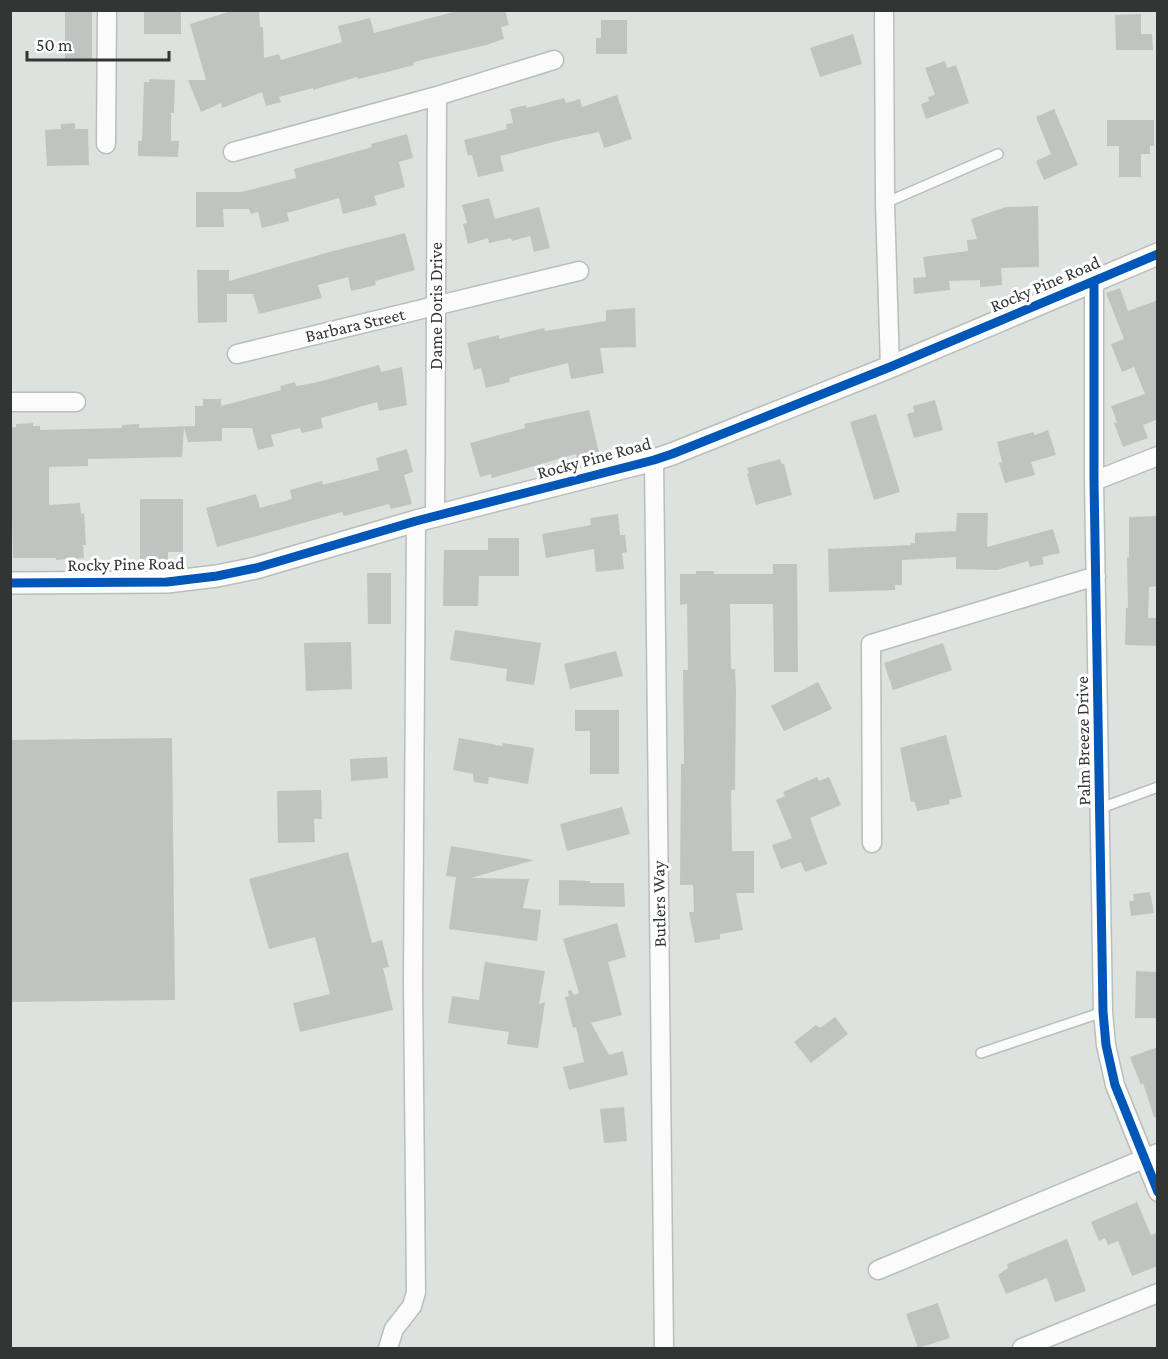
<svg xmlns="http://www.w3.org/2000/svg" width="1168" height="1359" font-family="'Crimson Pro',serif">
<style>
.building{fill:#bfc4c1}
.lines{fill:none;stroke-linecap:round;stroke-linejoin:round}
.service-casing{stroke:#babebb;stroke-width:12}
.minor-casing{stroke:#babebb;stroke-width:21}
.tertiary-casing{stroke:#babebb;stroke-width:24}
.service{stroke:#fafbfa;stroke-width:9}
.minor{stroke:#fafbfa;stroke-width:18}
.tertiary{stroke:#fafbfa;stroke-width:21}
.cycleway-casing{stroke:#fff;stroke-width:13}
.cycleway{stroke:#0057b8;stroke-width:9}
.labels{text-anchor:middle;stroke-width:6;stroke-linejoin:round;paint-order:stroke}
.street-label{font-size:18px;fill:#313533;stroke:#fff}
</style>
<rect width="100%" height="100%" fill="#dce2de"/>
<!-- building -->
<path class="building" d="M 65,10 L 92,10 L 92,60 L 65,60 Z
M 144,10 L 181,10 L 181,34 L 144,34 Z
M 235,10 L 259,10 L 260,27 L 263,27 L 264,58 L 279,54 L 281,60 L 342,42 L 338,26 L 370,18 L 374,33 L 461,10 L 505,10 L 509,25 L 501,27 L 504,39 L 486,45 L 418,61 L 413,63 L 414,65 L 387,72 L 358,79 L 357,77 L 313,90 L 313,88 L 279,97 L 281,102 L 266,106 L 262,92 L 222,108 L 221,103 L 201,112 L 188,80 L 206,80 L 190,24 Z
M 1141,14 L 1141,34 L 1152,34 L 1153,50 L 1116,50 L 1115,15 Z
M 601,20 L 627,20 L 627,54 L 596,54 L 596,38 L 601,38 Z
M 853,34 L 862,64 L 820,77 L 810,48 Z
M 945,61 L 947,68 L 956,65 L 969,103 L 926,119 L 921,104 L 929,101 L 928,97 L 935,95 L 925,68 Z
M 149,79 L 175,80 L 174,113 L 171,113 L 171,141 L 179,141 L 178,157 L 138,156 L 138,141 L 142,141 L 144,82 L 149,82 Z
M 617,95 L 632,139 L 604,148 L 599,132 L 561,140 L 500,156 L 504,171 L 478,177 L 472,155 L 468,156 L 464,140 L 507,129 L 506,124 L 513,123 L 510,109 L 526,105 L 527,108 L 564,98 L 566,103 L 580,99 L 582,107 Z
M 1054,109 L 1078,165 L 1044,180 L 1036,161 L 1051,154 L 1036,117 Z
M 1107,120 L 1154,120 L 1154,146 L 1150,146 L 1150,154 L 1141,154 L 1141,177 L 1119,177 L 1119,146 L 1107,146 Z
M 75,123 L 75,129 L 88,129 L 89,165 L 47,166 L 45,130 L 61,129 L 61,124 Z
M 407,134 L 413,158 L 399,162 L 405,187 L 374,196 L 377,205 L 343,214 L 339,198 L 287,213 L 289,221 L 262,228 L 258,212 L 251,214 L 249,209 L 223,209 L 224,227 L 196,227 L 196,192 L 241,192 L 296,178 L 294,169 L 372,147 L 371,144 Z
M 489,198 L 495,219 L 539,207 L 550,248 L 534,252 L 530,236 L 512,241 L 511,238 L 489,243 L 488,238 L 468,244 L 463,224 L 467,223 L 462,205 Z
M 1038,206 L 1039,267 L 1001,268 L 1002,285 L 980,287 L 980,280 L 949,281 L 950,290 L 914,294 L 913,278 L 926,277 L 923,257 L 968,251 L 967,240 L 977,239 L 971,219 L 1006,207 Z
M 405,233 L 415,270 L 375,281 L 376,285 L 351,291 L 348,277 L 318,285 L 322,298 L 259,314 L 253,294 L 227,294 L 227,322 L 198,323 L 197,270 L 229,270 L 229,281 L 329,252 Z
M 1120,288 L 1128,311 L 1158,300 L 1158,423 L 1156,420 L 1143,425 L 1148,438 L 1123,447 L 1114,423 L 1117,422 L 1111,406 L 1145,394 L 1134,367 L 1122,372 L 1111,344 L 1124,339 L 1106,293 Z
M 635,308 L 636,347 L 600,348 L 604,373 L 571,379 L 568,363 L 509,378 L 510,382 L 486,388 L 481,368 L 474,370 L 467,343 L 499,335 L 499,339 L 544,328 L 545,331 L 606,321 L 606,310 Z
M 379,365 L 381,372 L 402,367 L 407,405 L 379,411 L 377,402 L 321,418 L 323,428 L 302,433 L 300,428 L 271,435 L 274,446 L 258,450 L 252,428 L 222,428 L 222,441 L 188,442 L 184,427 L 182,457 L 88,459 L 88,466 L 49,467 L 49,505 L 80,503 L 81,514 L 84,513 L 86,545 L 83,545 L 84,558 L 56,560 L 56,558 L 13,558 L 10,427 L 16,427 L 16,424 L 33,423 L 33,426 L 40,426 L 40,430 L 122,428 L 122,425 L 139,424 L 139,428 L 195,426 L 195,406 L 203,406 L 203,399 L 221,399 L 221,406 L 281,390 L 280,386 L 295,382 L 296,386 L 314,383 Z
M 935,400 L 943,430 L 914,438 L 907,414 L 914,412 L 913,406 Z
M 589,410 L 600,457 L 577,462 L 576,454 L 492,478 L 491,474 L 480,477 L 470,443 L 525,428 L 524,424 Z
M 876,414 L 900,492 L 874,500 L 850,422 Z
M 1048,430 L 1056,455 L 1031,462 L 1035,475 L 1005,483 L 999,463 L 1002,462 L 997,442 L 1033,432 L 1035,435 Z
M 407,449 L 413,472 L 404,475 L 412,504 L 391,509 L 389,504 L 344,516 L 342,512 L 217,547 L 206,508 L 256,494 L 260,508 L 292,499 L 290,490 L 322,481 L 323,485 L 379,470 L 376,458 Z
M 780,459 L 782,464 L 784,464 L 792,495 L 756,505 L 747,474 L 749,473 L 747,468 Z
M 140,499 L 183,499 L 183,552 L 168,552 L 168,560 L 140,559 Z
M 957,513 L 988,513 L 987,547 L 1053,529 L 1060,553 L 1042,557 L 1044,564 L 1030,567 L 1028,561 L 997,570 L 956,569 L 956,557 L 902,560 L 902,585 L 895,585 L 895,590 L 829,592 L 828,549 L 911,545 L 911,543 L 915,543 L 915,533 L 956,531 Z
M 618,514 L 620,535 L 625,535 L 627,552 L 622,553 L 624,569 L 596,572 L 594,549 L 546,558 L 542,534 L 591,525 L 590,518 Z
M 1158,516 L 1158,586 L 1149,587 L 1148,618 L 1158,618 L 1158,646 L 1125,645 L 1126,608 L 1128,608 L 1127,557 L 1129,557 L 1129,517 Z
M 488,538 L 519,538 L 519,576 L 479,576 L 478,606 L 443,606 L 444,550 L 488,550 Z
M 773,564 L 797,564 L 798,672 L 774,672 L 773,604 L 730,604 L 731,669 L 735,669 L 736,692 L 735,790 L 731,790 L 732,851 L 754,851 L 754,893 L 736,893 L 743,930 L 720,934 L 720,939 L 695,943 L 689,912 L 694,912 L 693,885 L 680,885 L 681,764 L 684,764 L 683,670 L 688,670 L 687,604 L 680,605 L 680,574 L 696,574 L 696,571 L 714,571 L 714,574 L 773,574 Z
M 367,573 L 391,573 L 391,624 L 368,624 Z
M 455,630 L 541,643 L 534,685 L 506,681 L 507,669 L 450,660 Z
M 351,642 L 352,689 L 306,691 L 304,643 Z
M 943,643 L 952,670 L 893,690 L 884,663 Z
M 616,651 L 623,676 L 570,689 L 564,664 Z
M 818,682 L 832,709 L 784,731 L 771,706 Z
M 575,710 L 619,710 L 619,774 L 590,774 L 590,731 L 575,731 Z
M 946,735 L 962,797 L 949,800 L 950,804 L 917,811 L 915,802 L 911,802 L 900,748 Z
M 172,738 L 175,1000 L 10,1002 L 10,740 Z
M 459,738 L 502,746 L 503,743 L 534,748 L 528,784 L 489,777 L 488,784 L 474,782 L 473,774 L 453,770 Z
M 387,757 L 388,778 L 351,781 L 350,759 Z
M 817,777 L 819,781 L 829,777 L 841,805 L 810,818 L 827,864 L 805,872 L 801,862 L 781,869 L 772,845 L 792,838 L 776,800 L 785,796 L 783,792 Z
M 321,790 L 322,819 L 314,819 L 315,842 L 278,843 L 277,791 Z
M 622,807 L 630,834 L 567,851 L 560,824 Z
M 451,846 L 534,860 L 471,878 L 529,879 L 523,908 L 541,910 L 537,941 L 449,929 L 456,877 L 446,876 Z
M 348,852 L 372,943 L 382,940 L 389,967 L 383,968 L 393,1010 L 300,1032 L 293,1003 L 330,994 L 315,937 L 269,949 L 249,879 Z
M 559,880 L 590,881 L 590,883 L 624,883 L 625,907 L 559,905 Z
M 1150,892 L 1154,913 L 1131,916 L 1129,901 L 1134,901 L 1133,894 Z
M 617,923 L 626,957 L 608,962 L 622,1015 L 591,1023 L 609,1055 L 623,1051 L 628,1075 L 569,1090 L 563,1067 L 584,1062 L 576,1027 L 573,1028 L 565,997 L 569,996 L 568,991 L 571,990 L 574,995 L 579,993 L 563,939 Z
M 485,962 L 545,971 L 539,1004 L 545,1002 L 538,1048 L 507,1044 L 509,1032 L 448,1023 L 452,996 L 479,1000 Z
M 1136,971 L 1158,972 L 1158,1018 L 1135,1018 Z
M 835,1017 L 848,1034 L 811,1063 L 794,1042 L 816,1025 L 820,1028 Z
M 1158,1047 L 1158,1117 L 1154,1117 L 1143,1083 L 1141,1085 L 1130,1057 Z
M 624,1107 L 627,1141 L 604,1143 L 600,1109 Z
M 1137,1202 L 1151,1235 L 1158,1232 L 1158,1266 L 1132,1276 L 1118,1241 L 1108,1245 L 1105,1238 L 1099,1241 L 1091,1222 Z
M 1067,1239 L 1086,1291 L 1055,1302 L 1047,1278 L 1006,1294 L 998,1275 L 1008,1268 L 1007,1264 Z
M 938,1303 L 950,1338 L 918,1348 L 906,1314 Z"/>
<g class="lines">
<defs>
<path id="service" d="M 885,203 L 998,154
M 1101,808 L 1158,787
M 981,1053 L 1103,1012"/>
<path id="minor" d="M 884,10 L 885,203 L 890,367
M 106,144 L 107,10
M 233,152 L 437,96 L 554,60
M 1094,281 L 1094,481 L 1103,1012 L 1106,1045 L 1115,1085 L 1158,1192
M 237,354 L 579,271
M 10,402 L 76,402
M 654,460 L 664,1348
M 1094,481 L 1158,456
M 435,517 L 437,96
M 872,843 L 871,644 L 1096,576
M 878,1270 L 1158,1153
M 388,1348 L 394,1329 L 412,1306 L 416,1292 L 413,981 L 416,521
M 1022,1348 L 1158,1293"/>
<path id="tertiary" d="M 10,583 L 167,582 L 217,576 L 256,568 L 416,521 L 654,460 L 672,454 L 890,367 L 1158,254"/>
</defs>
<!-- service casing -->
<use href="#service" class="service-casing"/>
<!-- minor casing -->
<use href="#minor" class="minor-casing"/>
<!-- tertiary casing -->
<use href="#tertiary" class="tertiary-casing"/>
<!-- service -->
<use href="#service" class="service"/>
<!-- minor -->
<use href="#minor" class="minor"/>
<!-- tertiary -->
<use href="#tertiary" class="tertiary"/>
<defs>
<path id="cycleway" d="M 1094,281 L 1094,481 L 1103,1012 L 1106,1045 L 1115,1085 L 1158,1192
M 10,583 L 167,582 L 217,576 L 256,568 L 416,521 L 654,460 L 672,454 L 890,367 L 1158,254"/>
</defs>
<!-- cycleway casing -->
<use href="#cycleway" class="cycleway-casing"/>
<!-- cycleway -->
<use href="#cycleway" class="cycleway"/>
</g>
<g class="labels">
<!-- street labels -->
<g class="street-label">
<text transform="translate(1045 284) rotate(-23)" y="6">Rocky Pine Road</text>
<text transform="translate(436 306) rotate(-90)" y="6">Dame Doris Drive</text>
<text transform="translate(355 325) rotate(-13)" y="6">Barbara Street</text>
<text transform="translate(594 458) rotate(-15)" y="6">Rocky Pine Road</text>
<text transform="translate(126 564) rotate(-1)" y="6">Rocky Pine Road</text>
<text transform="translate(1083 741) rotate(-91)" y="6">Palm Breeze Drive</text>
<text transform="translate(659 904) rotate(-91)" y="6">Butlers Way</text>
</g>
</g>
<!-- border -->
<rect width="1168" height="1359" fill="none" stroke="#313533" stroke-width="24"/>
<!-- scale -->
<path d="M27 51v9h142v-9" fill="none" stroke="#313533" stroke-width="3"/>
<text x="36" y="51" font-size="18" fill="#313533" stroke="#ffffff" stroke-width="4.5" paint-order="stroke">50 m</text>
</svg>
